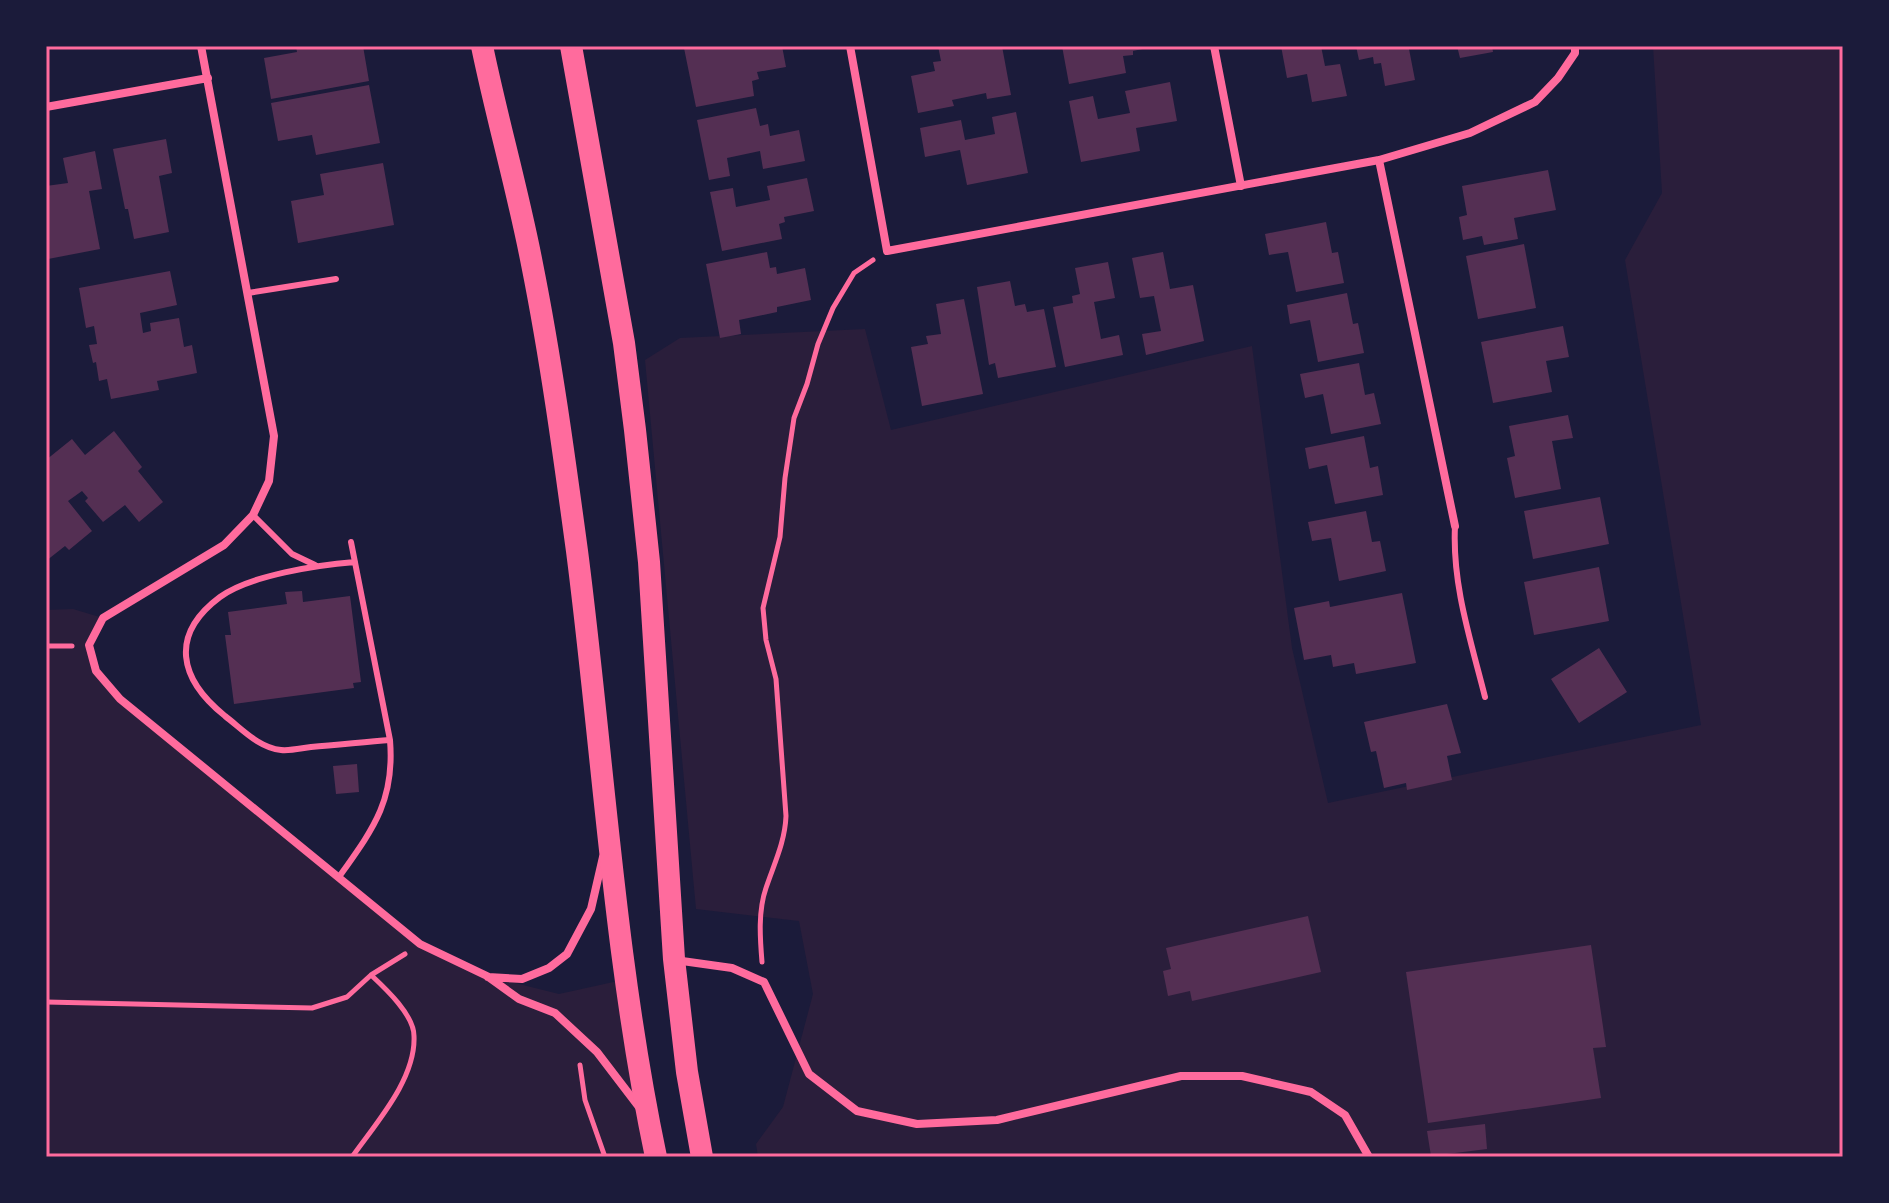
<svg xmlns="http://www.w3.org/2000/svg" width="1889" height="1203" font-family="Literata,serif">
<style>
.green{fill:#2a1e3b}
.building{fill:#542f53}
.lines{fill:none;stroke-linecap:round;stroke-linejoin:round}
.path{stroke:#ff6b9d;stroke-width:5}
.service{stroke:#ff6b9d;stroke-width:6}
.minor{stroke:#ff6b9d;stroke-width:8}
.trunk{stroke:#ff6b9d;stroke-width:22}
.neatline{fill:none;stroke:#ff6b9d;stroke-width:3}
</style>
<rect width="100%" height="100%" fill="#1b1b3a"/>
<!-- green -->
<path class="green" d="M 1653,46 L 1843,46 L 1843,1157 L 758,1157 L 756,1144 L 783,1107 L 813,994 L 799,921 L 696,909 L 645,360 L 680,338 L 865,329 L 891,430 L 1252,346 L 1292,648 L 1328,803 L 1701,725 L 1625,260 L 1662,193 Z
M 73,609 L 103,618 L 89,646 L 96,671 L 120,699 L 420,944 L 487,976 L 559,994 L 627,979 L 656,1157 L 46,1157 L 46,610 Z"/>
<!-- building -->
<path class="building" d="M 296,46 L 363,46 L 369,81 L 271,99 L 264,58 L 297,52 Z
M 696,46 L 782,46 L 786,67 L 757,72 L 759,79 L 752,81 L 754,96 L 696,107 L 684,48 Z
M 938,46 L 1002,46 L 1011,95 L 987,99 L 986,93 L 952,100 L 954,106 L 918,113 L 911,76 L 935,71 L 933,62 L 941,61 Z
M 1062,46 L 1152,46 L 1152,47 L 1133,51 L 1133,55 L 1123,56 L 1126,73 L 1069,84 Z
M 1281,46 L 1321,46 L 1325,66 L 1340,64 L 1347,96 L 1312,102 L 1307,74 L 1287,78 Z
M 1356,46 L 1415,46 L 1409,49 L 1415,80 L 1385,86 L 1381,63 L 1374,64 L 1373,57 L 1359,60 Z
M 1457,46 L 1492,46 L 1493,52 L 1460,58 Z
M 1170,82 L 1177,121 L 1136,128 L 1140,151 L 1081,162 L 1069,101 L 1093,96 L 1098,119 L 1130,113 L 1125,91 Z
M 369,85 L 380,143 L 316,155 L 312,135 L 278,141 L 271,103 Z
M 756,108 L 760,126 L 768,124 L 770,136 L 799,130 L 805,161 L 763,169 L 760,151 L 727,158 L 730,176 L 709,180 L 697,120 Z
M 1016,112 L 1028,173 L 967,185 L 960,150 L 925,157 L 920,128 L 961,120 L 965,140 L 995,134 L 992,117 Z
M 166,139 L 172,173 L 159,176 L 169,232 L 134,239 L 128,209 L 125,209 L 113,149 Z
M 95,151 L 102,189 L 89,191 L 100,249 L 48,259 L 46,186 L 68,183 L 63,158 Z
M 383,163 L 394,225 L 298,243 L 291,201 L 324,195 L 320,174 Z
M 1548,170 L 1556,210 L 1514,218 L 1518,239 L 1484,245 L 1482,236 L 1463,240 L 1459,217 L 1467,215 L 1462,186 Z
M 807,178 L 814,211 L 784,217 L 785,222 L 779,224 L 782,239 L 722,251 L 710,192 L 733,188 L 736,207 L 770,200 L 767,186 Z
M 1326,222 L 1332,253 L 1338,252 L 1344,283 L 1296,292 L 1288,252 L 1269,255 L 1265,234 Z
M 1524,244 L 1536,308 L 1478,319 L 1466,256 Z
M 767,252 L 770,268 L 776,267 L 777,274 L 805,268 L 811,300 L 777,307 L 777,312 L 739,320 L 741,334 L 720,338 L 706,264 Z
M 1163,252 L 1170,289 L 1193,285 L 1204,341 L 1146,355 L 1142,334 L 1161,331 L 1154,296 L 1140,298 L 1132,258 Z
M 1108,262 L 1115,298 L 1094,302 L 1101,339 L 1119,335 L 1123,355 L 1065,367 L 1053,307 L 1073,303 L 1072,296 L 1080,294 L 1075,268 Z
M 170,271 L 177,305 L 140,313 L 143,333 L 151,331 L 150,323 L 179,318 L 184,347 L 192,345 L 197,373 L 157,381 L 159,390 L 111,399 L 107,379 L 99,381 L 96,362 L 93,363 L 89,345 L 97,344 L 94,326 L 86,328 L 79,288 Z
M 1010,281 L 1015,306 L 1025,304 L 1027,312 L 1044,309 L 1056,367 L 998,378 L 995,363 L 989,365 L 977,287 Z
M 1347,293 L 1353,324 L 1358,323 L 1364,353 L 1318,362 L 1310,320 L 1290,324 L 1287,305 Z
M 964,299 L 983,394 L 922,406 L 911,347 L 928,344 L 926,336 L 941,334 L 936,304 Z
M 1563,326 L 1569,357 L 1546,361 L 1552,392 L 1493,403 L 1481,342 Z
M 1359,363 L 1365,395 L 1374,393 L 1381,424 L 1331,434 L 1323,394 L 1305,398 L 1300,374 Z
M 1568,415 L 1573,438 L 1552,441 L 1561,489 L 1515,498 L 1507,458 L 1515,456 L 1509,426 Z
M 114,431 L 142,467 L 138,471 L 163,502 L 139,522 L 125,505 L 103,522 L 85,501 L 88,498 L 82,491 L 68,501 L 92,531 L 69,550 L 65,546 L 46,561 L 46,460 L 72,439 L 85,455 Z
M 1364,436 L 1370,468 L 1378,466 L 1383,495 L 1335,504 L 1327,465 L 1309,469 L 1305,448 Z
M 1600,497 L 1609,544 L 1533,559 L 1524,511 Z
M 1366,511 L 1372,542 L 1380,541 L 1386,571 L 1339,581 L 1331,538 L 1312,541 L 1308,522 Z
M 1599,567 L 1609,621 L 1534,635 L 1524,582 Z
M 302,591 L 303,602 L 350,596 L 361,682 L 353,683 L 354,688 L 234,704 L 225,635 L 231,635 L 228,612 L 287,604 L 285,592 Z
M 1402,593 L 1416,663 L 1356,674 L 1354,663 L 1333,667 L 1331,655 L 1304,660 L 1294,608 L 1329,601 L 1330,607 Z
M 1599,648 L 1627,692 L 1579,723 L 1551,679 Z
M 1447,704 L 1461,753 L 1447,756 L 1452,780 L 1407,790 L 1406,783 L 1384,788 L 1376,751 L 1371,752 L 1364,722 Z
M 357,764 L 359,792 L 336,794 L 333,766 Z
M 1308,916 L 1321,972 L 1192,1001 L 1190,991 L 1168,996 L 1163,971 L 1171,969 L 1166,948 Z
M 1591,945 L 1606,1047 L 1593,1048 L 1601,1098 L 1428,1123 L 1406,972 Z
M 1485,1124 L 1487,1149 L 1431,1156 L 1427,1131 Z"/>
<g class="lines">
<!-- path -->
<path class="path" d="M 46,646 L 72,646
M 762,962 C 760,938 758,911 766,888 C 774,864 785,842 786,816 L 776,679 L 766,640 L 763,608 L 780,537 L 785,478 L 794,418 L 807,384 L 818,344 L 833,308 L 854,273 L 873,260
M 46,1002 L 312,1008 L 347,997 L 371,975 L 405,954
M 580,1065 L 585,1100 L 605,1157
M 352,1157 C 376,1123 416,1079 414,1036 C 414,1015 386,989 371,975"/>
<!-- service -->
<path class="service" d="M 248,293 L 336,279
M 253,515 L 292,554 L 315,565
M 1455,526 C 1452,585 1471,641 1485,697
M 355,562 C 318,565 250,575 220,597 C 169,635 179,679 225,716 C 242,729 259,748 281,750 C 291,751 302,748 311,747 C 338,745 364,742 390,740
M 339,877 C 373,829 395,801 390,740 L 351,542"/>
<!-- minor -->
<path class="minor" d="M 201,46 L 274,436 L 269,481 L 253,515 L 224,545 L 103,618 L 89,645 L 96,671 L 120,699 L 420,944 L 487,976 L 519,999 L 555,1013 L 597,1052 L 639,1107
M 850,46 L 887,251 L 1379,160 L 1470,133 L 1535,102 L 1558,78 L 1575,53 L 1575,46
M 1214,46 L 1241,186
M 46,107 L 208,78
M 1379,160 L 1455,526
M 675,960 L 732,968 L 764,982 L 809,1074 L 857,1111 L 917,1124 L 997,1120 L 1181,1076 L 1242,1076 L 1311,1092 L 1345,1115 L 1369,1157
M 488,977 L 522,979 L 549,968 L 567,954 L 591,909 L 603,857"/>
<!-- trunk -->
<path class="trunk" d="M 482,46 C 497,119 518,191 532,264 C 551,359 564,455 577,551 C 603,753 614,958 656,1157
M 571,46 L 624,343 L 635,430 L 649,562 L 674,959 L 687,1072 L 702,1157"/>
</g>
<!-- border -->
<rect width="1889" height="1203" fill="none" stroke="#1b1b3a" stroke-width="96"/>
<rect x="48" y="48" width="1793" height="1107" class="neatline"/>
</svg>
